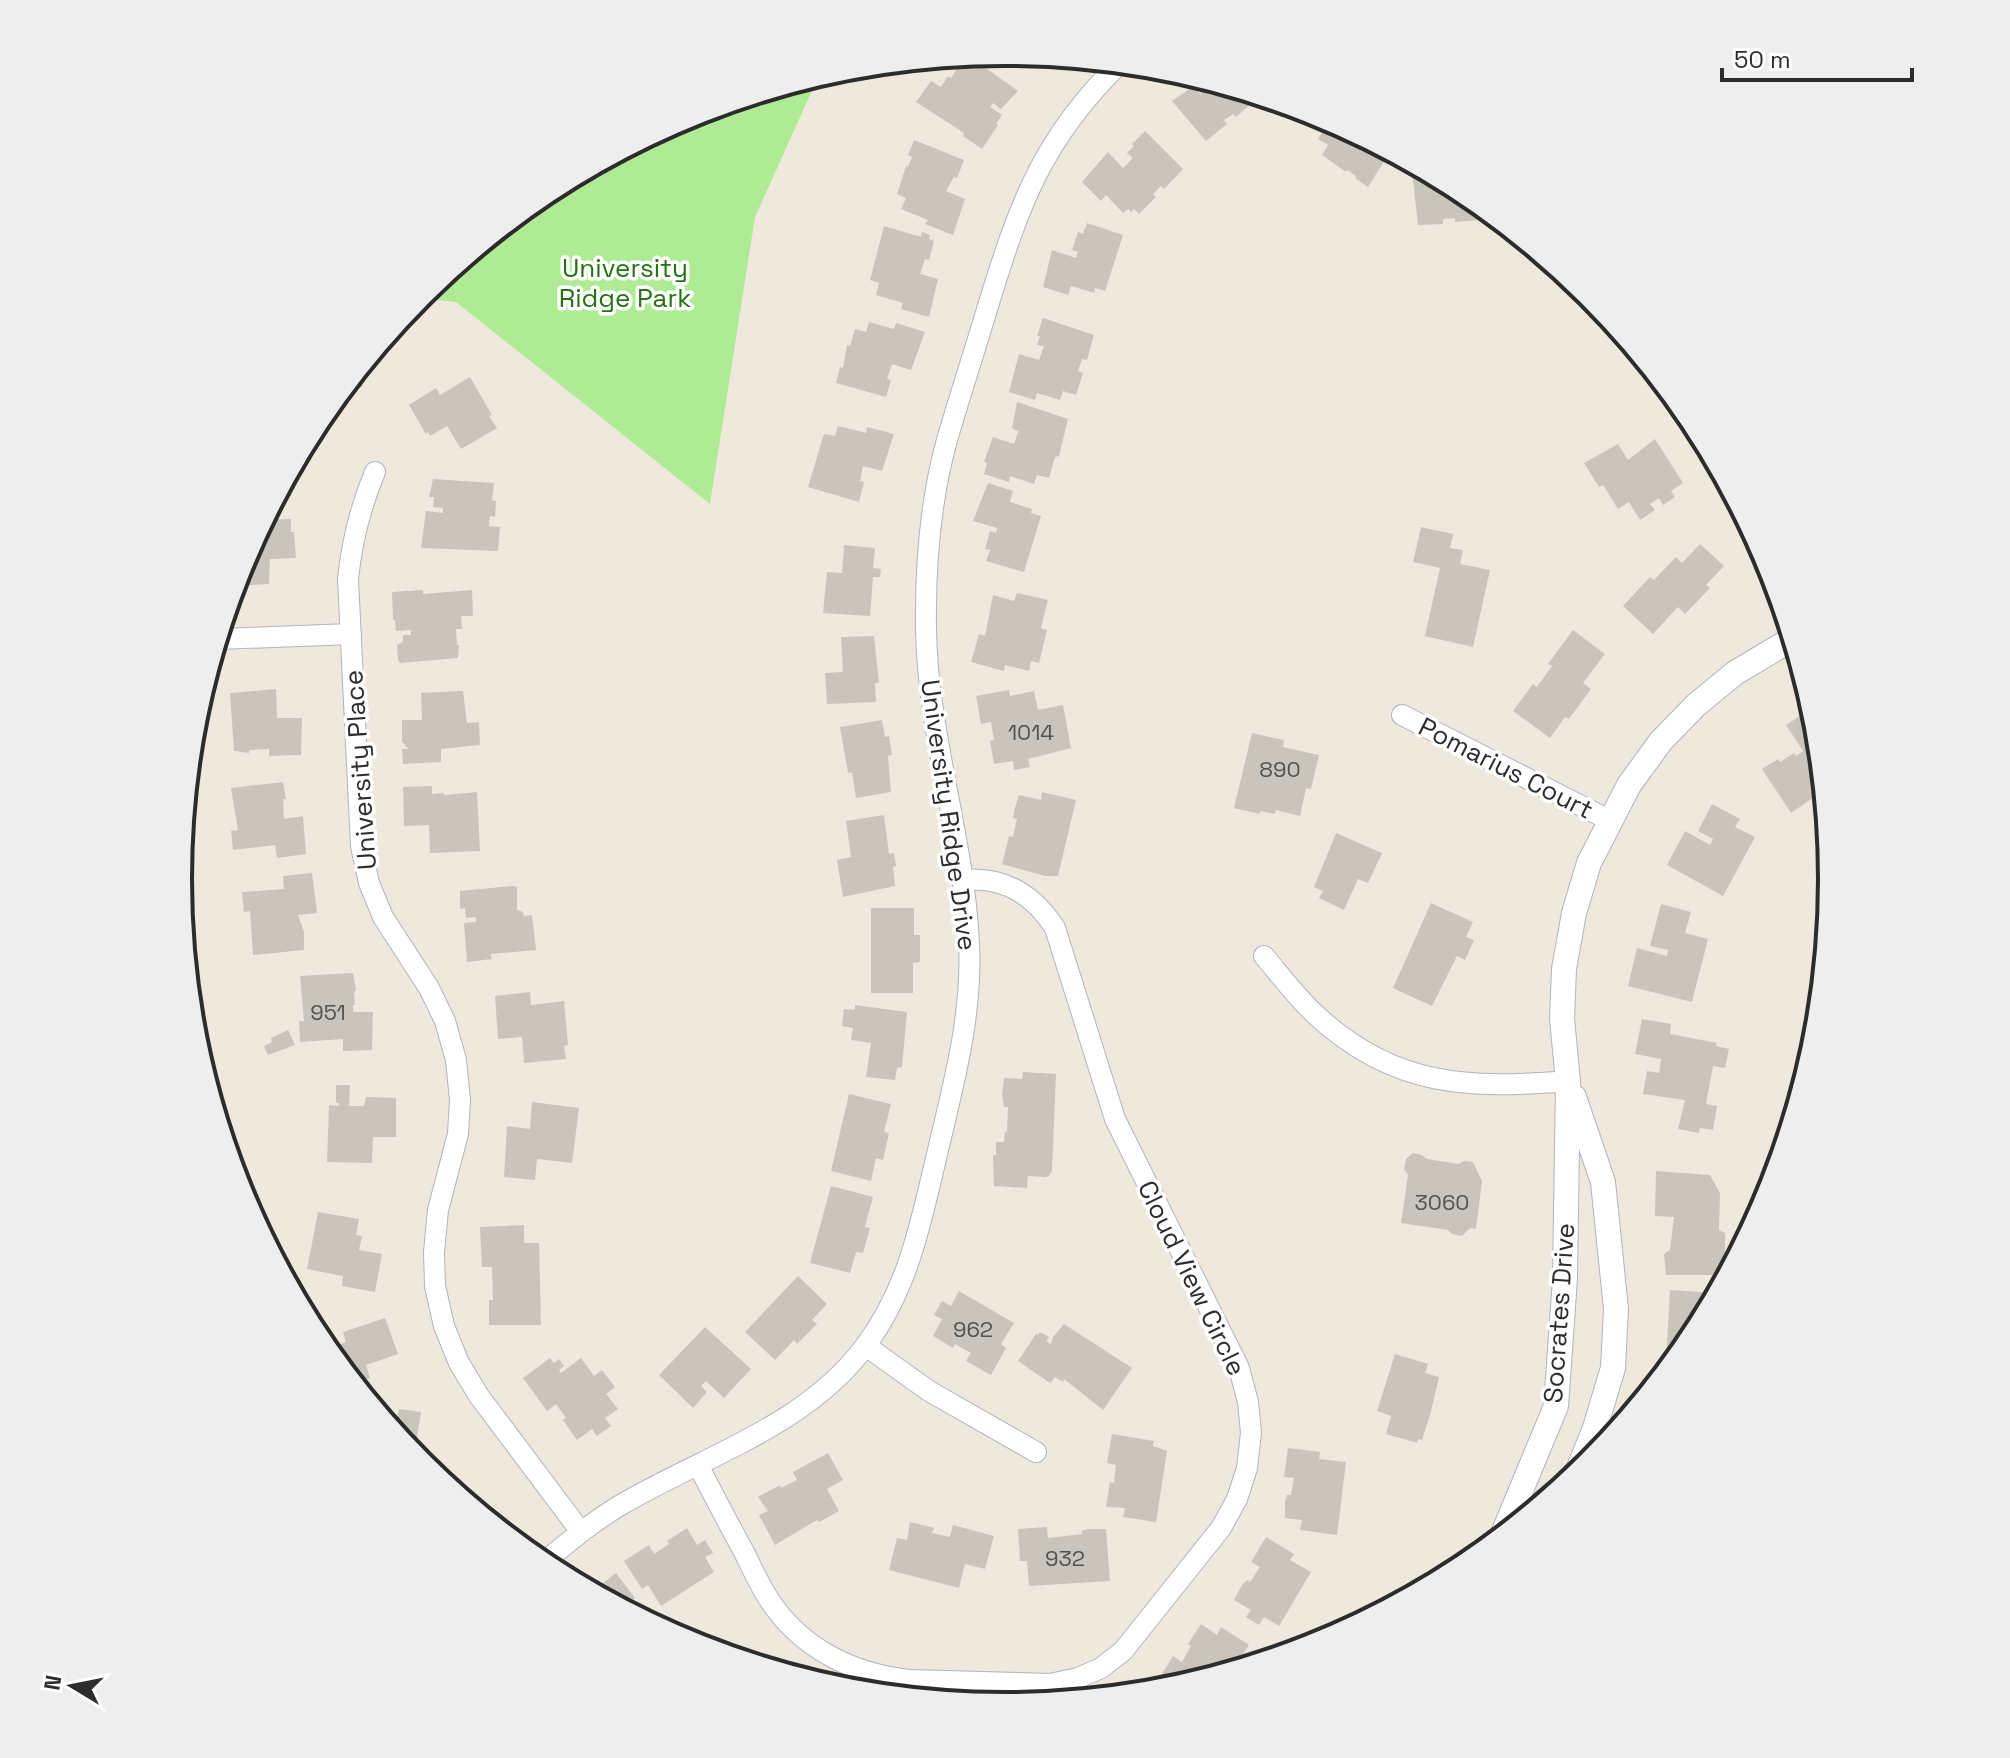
<svg xmlns="http://www.w3.org/2000/svg" width="2010" height="1758" font-family="'Space Grotesk',sans-serif">
<style>
.green{fill:#afeb94}
.building{fill:#cac5bc}
.lines{fill:none;stroke-linecap:round;stroke-linejoin:round}
.minor-casing{stroke:#b1b3c1;stroke-width:22}
.tertiary-casing{stroke:#b1b3c1;stroke-width:26}
.minor{stroke:#fff;stroke-width:20}
.tertiary{stroke:#fff;stroke-width:24}
.labels{text-anchor:middle;stroke-width:7;stroke-linejoin:round;paint-order:stroke}
.number-label{font-size:22px;fill:#545250}
.park-label{font-size:26px;fill:#247213;stroke:#fff}
.street-label{font-size:26px;fill:#2c2c2c;stroke:#fff}
.rim{fill:none;stroke:#2c2c2c;stroke-width:4}
</style>
<rect width="100%" height="100%" fill="#efe8dd"/>
<!-- green -->
<path class="green" d="M 819,75 L 755,217 L 710,504 L 456,302 L 417,298 L 546,191 L 689,115 Z"/>
<!-- building -->
<path class="building" d="M 965,56 L 969,56 L 1018,91 L 1001,109 L 993,103 L 990,107 L 1002,115 L 996,124 L 998,125 L 982,149 L 963,136 L 964,133 L 916,102 L 931,81 L 941,87 L 948,76 L 951,78 Z
M 1208,80 L 1247,93 L 1254,101 L 1236,117 L 1233,114 L 1224,120 L 1227,124 L 1206,141 L 1172,101 L 1194,86 L 1202,96 L 1200,91 L 1210,83 Z
M 1330,120 L 1390,152 L 1368,187 L 1355,178 L 1356,176 L 1347,170 L 1346,172 L 1322,155 L 1328,145 L 1318,139 Z
M 1145,131 L 1183,169 L 1164,189 L 1161,186 L 1153,194 L 1156,197 L 1139,214 L 1134,209 L 1131,212 L 1128,209 L 1123,213 L 1106,195 L 1101,201 L 1082,182 L 1108,152 L 1123,168 L 1133,158 L 1127,153 L 1134,146 L 1132,144 Z
M 914,140 L 964,160 L 957,178 L 954,177 L 946,191 L 965,199 L 953,235 L 925,224 L 928,220 L 901,209 L 906,198 L 897,194 L 906,166 L 908,167 L 912,157 L 908,155 Z
M 1424,170 L 1465,192 L 1483,207 L 1479,207 L 1480,220 L 1455,222 L 1455,218 L 1443,219 L 1443,224 L 1418,225 L 1412,171 Z
M 1087,223 L 1123,235 L 1105,291 L 1095,288 L 1094,293 L 1071,286 L 1068,295 L 1043,287 L 1052,250 L 1076,258 L 1078,252 L 1072,250 L 1078,232 L 1083,234 Z
M 884,226 L 921,237 L 922,232 L 930,235 L 929,239 L 934,241 L 929,260 L 925,259 L 920,274 L 938,279 L 929,317 L 901,309 L 903,303 L 876,295 L 879,283 L 870,280 Z
M 1043,318 L 1094,335 L 1087,360 L 1082,359 L 1078,371 L 1083,373 L 1076,395 L 1063,391 L 1060,400 L 1037,393 L 1035,400 L 1009,392 L 1019,354 L 1039,360 L 1044,346 L 1037,345 L 1040,336 L 1037,336 Z
M 869,322 L 894,329 L 896,323 L 925,332 L 911,370 L 892,364 L 887,379 L 891,380 L 886,397 L 836,383 L 840,367 L 843,368 L 847,345 L 850,346 L 855,329 L 866,332 Z
M 357,371 L 363,386 L 334,400 Z
M 470,377 L 492,415 L 489,416 L 497,428 L 461,449 L 447,426 L 430,436 L 428,432 L 426,434 L 409,405 L 436,388 L 440,395 Z
M 1017,402 L 1068,419 L 1059,456 L 1055,457 L 1049,478 L 1037,475 L 1034,484 L 1010,476 L 1009,482 L 984,474 L 987,463 L 984,462 L 993,437 L 1014,444 L 1018,432 L 1021,433 L 1012,428 Z
M 838,426 L 866,433 L 867,427 L 894,434 L 882,471 L 863,466 L 860,481 L 864,482 L 859,502 L 808,487 L 824,434 L 835,436 Z
M 1655,439 L 1683,483 L 1671,491 L 1675,497 L 1663,505 L 1659,498 L 1650,504 L 1655,510 L 1640,520 L 1629,502 L 1618,509 L 1603,485 L 1599,487 L 1584,463 L 1618,444 L 1628,460 Z
M 433,479 L 494,483 L 492,500 L 496,501 L 495,517 L 490,516 L 489,526 L 500,527 L 498,551 L 421,548 L 426,511 L 443,513 L 443,508 L 433,507 L 434,497 L 429,497 Z
M 988,483 L 1013,491 L 1010,502 L 1032,509 L 1031,513 L 1041,516 L 1024,572 L 986,561 L 990,550 L 985,549 L 990,531 L 996,533 L 997,528 L 973,521 Z
M 291,519 L 291,532 L 294,532 L 296,558 L 270,559 L 269,584 L 234,586 L 241,562 L 256,533 L 263,533 L 264,520 Z
M 1421,527 L 1453,534 L 1450,548 L 1463,550 L 1460,564 L 1490,570 L 1473,647 L 1425,636 L 1440,568 L 1413,562 Z
M 1700,544 L 1724,566 L 1706,585 L 1710,588 L 1685,614 L 1678,607 L 1653,634 L 1623,606 L 1650,577 L 1654,580 L 1676,557 L 1682,563 Z
M 844,545 L 875,548 L 873,568 L 881,569 L 880,577 L 873,577 L 870,616 L 823,613 L 827,572 L 842,573 Z
M 423,590 L 423,594 L 472,590 L 473,616 L 461,616 L 462,629 L 456,629 L 457,645 L 459,645 L 458,658 L 400,663 L 398,660 L 397,645 L 403,642 L 403,635 L 411,635 L 411,630 L 396,631 L 395,620 L 393,620 L 392,592 Z
M 1017,593 L 1048,600 L 1041,628 L 1047,630 L 1039,663 L 1031,661 L 1029,671 L 1005,665 L 1004,671 L 971,662 L 979,634 L 985,636 L 993,595 L 1014,601 Z
M 1573,630 L 1605,654 L 1583,683 L 1591,689 L 1569,719 L 1565,717 L 1550,738 L 1513,711 L 1533,684 L 1537,687 L 1552,666 L 1548,664 Z
M 874,636 L 879,683 L 875,683 L 876,702 L 827,704 L 825,673 L 843,672 L 841,637 Z
M 276,689 L 277,718 L 302,718 L 301,755 L 269,756 L 269,749 L 249,750 L 249,753 L 234,751 L 230,693 Z
M 1009,690 L 1010,696 L 1034,691 L 1038,710 L 1063,705 L 1071,748 L 1028,759 L 1030,767 L 1014,770 L 1013,761 L 994,764 L 990,741 L 994,740 L 991,722 L 981,724 L 976,696 Z
M 463,691 L 467,723 L 479,722 L 480,745 L 441,749 L 441,762 L 403,764 L 402,749 L 409,749 L 402,742 L 402,720 L 422,720 L 421,693 Z
M 1812,708 L 1816,718 L 1823,791 L 1791,813 L 1762,769 L 1778,759 L 1780,762 L 1794,753 L 1796,756 L 1803,751 L 1786,725 Z
M 882,720 L 885,737 L 889,736 L 892,755 L 888,756 L 891,792 L 856,798 L 852,772 L 848,773 L 840,727 Z
M 1252,733 L 1284,740 L 1283,747 L 1319,755 L 1311,789 L 1306,788 L 1300,816 L 1276,810 L 1275,814 L 1260,811 L 1260,814 L 1234,808 Z
M 283,782 L 286,799 L 283,799 L 284,819 L 303,816 L 306,854 L 277,858 L 275,845 L 233,850 L 231,831 L 238,830 L 231,788 Z
M 432,786 L 432,794 L 444,793 L 444,795 L 477,792 L 480,851 L 430,853 L 429,825 L 404,826 L 403,787 Z
M 1042,792 L 1076,800 L 1058,876 L 1045,876 L 1002,864 L 1009,836 L 1013,837 L 1017,819 L 1013,818 L 1014,811 L 1019,795 L 1041,800 Z
M 1712,804 L 1740,819 L 1735,827 L 1755,837 L 1723,896 L 1667,865 L 1685,831 L 1710,845 L 1713,839 L 1698,831 Z
M 884,815 L 889,854 L 894,853 L 896,866 L 893,867 L 895,886 L 843,897 L 837,860 L 851,857 L 846,821 Z
M 1336,833 L 1382,853 L 1368,883 L 1358,879 L 1344,910 L 1319,898 L 1323,891 L 1314,887 Z
M 312,873 L 317,913 L 298,915 L 304,932 L 304,950 L 253,955 L 250,911 L 244,912 L 242,892 L 284,889 L 283,876 Z
M 514,886 L 517,887 L 517,910 L 523,912 L 524,916 L 532,915 L 536,950 L 491,954 L 492,959 L 467,962 L 464,923 L 476,922 L 476,917 L 466,918 L 465,908 L 460,909 L 460,891 Z
M 1431,903 L 1473,922 L 1466,937 L 1474,940 L 1465,960 L 1457,956 L 1432,1006 L 1393,988 Z
M 1661,904 L 1691,912 L 1685,933 L 1708,939 L 1692,1002 L 1628,986 L 1637,948 L 1667,956 L 1668,950 L 1650,946 Z
M 871,908 L 914,908 L 914,935 L 920,935 L 920,962 L 913,963 L 913,993 L 871,993 Z
M 353,973 L 356,990 L 354,992 L 355,1005 L 353,1005 L 353,1012 L 373,1012 L 372,1050 L 343,1051 L 343,1039 L 300,1042 L 299,1021 L 304,1021 L 300,976 Z
M 530,992 L 531,1005 L 564,1001 L 568,1045 L 564,1046 L 566,1059 L 524,1063 L 522,1037 L 498,1039 L 495,996 Z
M 855,1005 L 907,1012 L 902,1067 L 897,1068 L 895,1080 L 866,1077 L 871,1043 L 851,1040 L 853,1028 L 842,1026 L 844,1009 L 855,1010 Z
M 1642,1019 L 1671,1024 L 1670,1034 L 1717,1043 L 1716,1046 L 1729,1049 L 1725,1068 L 1713,1066 L 1706,1104 L 1717,1106 L 1713,1130 L 1700,1128 L 1699,1133 L 1678,1129 L 1685,1100 L 1643,1094 L 1647,1071 L 1659,1073 L 1661,1059 L 1635,1054 Z
M 288,1030 L 295,1045 L 268,1055 L 264,1046 L 272,1042 L 271,1038 Z
M 1023,1072 L 1056,1074 L 1052,1170 L 1050,1175 L 1046,1177 L 1028,1176 L 1027,1188 L 994,1186 L 993,1155 L 996,1155 L 996,1142 L 1004,1142 L 1005,1131 L 1007,1132 L 1008,1107 L 1004,1107 L 1002,1094 L 1004,1078 L 1022,1079 Z
M 336,1085 L 350,1085 L 349,1106 L 364,1106 L 366,1097 L 396,1098 L 396,1137 L 373,1137 L 372,1163 L 327,1162 L 329,1105 L 339,1106 L 339,1103 L 336,1103 Z
M 849,1094 L 891,1104 L 884,1132 L 889,1133 L 883,1160 L 876,1158 L 871,1181 L 831,1171 Z
M 532,1102 L 579,1108 L 572,1163 L 537,1159 L 535,1180 L 504,1177 L 507,1126 L 530,1129 Z
M 1413,1153 L 1422,1155 L 1427,1159 L 1459,1164 L 1464,1161 L 1473,1162 L 1482,1181 L 1476,1229 L 1470,1228 L 1462,1236 L 1452,1234 L 1448,1230 L 1401,1223 L 1408,1175 L 1404,1169 L 1406,1159 Z
M 1656,1171 L 1710,1175 L 1720,1193 L 1719,1230 L 1725,1233 L 1725,1275 L 1666,1275 L 1664,1254 L 1670,1250 L 1674,1217 L 1655,1216 Z
M 831,1186 L 873,1197 L 865,1227 L 870,1228 L 863,1253 L 856,1252 L 850,1273 L 810,1263 Z
M 318,1212 L 359,1219 L 356,1235 L 362,1236 L 359,1250 L 382,1254 L 375,1292 L 342,1286 L 343,1276 L 307,1269 Z
M 524,1225 L 524,1243 L 539,1243 L 541,1325 L 489,1325 L 489,1300 L 493,1300 L 492,1267 L 482,1267 L 480,1227 Z
M 798,1276 L 827,1304 L 812,1320 L 817,1324 L 797,1344 L 794,1340 L 775,1360 L 745,1332 Z
M 1670,1290 L 1717,1293 L 1692,1339 L 1673,1362 L 1666,1362 Z
M 959,1291 L 1014,1323 L 1001,1344 L 1006,1348 L 991,1375 L 966,1361 L 971,1353 L 955,1344 L 953,1348 L 933,1336 L 942,1319 L 934,1315 L 942,1301 L 951,1306 Z
M 385,1318 L 398,1354 L 366,1365 L 370,1378 L 364,1380 L 369,1396 L 366,1397 L 326,1349 L 346,1342 L 343,1332 Z
M 1064,1324 L 1132,1368 L 1103,1410 L 1064,1379 L 1063,1382 L 1055,1377 L 1050,1383 L 1018,1361 L 1036,1334 L 1038,1335 L 1040,1332 L 1049,1337 L 1046,1341 L 1051,1344 L 1053,1337 Z
M 705,1327 L 751,1369 L 724,1398 L 706,1381 L 701,1386 L 707,1392 L 693,1408 L 659,1375 Z
M 1395,1354 L 1428,1364 L 1425,1373 L 1439,1377 L 1430,1415 L 1422,1440 L 1418,1439 L 1417,1443 L 1386,1434 L 1391,1416 L 1377,1411 Z
M 550,1358 L 554,1363 L 559,1359 L 564,1366 L 559,1370 L 561,1373 L 581,1358 L 594,1376 L 602,1370 L 615,1387 L 606,1394 L 618,1409 L 605,1418 L 611,1426 L 597,1436 L 592,1429 L 577,1440 L 563,1420 L 566,1418 L 556,1404 L 547,1411 L 523,1378 Z
M 399,1409 L 421,1412 L 417,1437 L 434,1459 L 424,1467 L 382,1418 L 397,1420 Z
M 1112,1434 L 1154,1441 L 1153,1446 L 1167,1451 L 1156,1522 L 1123,1517 L 1125,1508 L 1106,1507 L 1110,1482 L 1114,1483 L 1116,1465 L 1107,1463 Z
M 1288,1448 L 1320,1452 L 1319,1459 L 1346,1462 L 1337,1535 L 1300,1530 L 1302,1520 L 1285,1518 L 1285,1501 L 1287,1495 L 1291,1495 L 1294,1478 L 1284,1477 Z
M 828,1453 L 843,1480 L 827,1489 L 839,1511 L 819,1522 L 817,1520 L 775,1545 L 759,1515 L 768,1511 L 758,1497 L 780,1485 L 781,1488 L 797,1480 L 793,1472 Z
M 910,1522 L 934,1528 L 932,1533 L 950,1537 L 953,1525 L 994,1536 L 985,1569 L 965,1564 L 959,1588 L 889,1570 L 897,1538 L 907,1540 Z
M 1047,1527 L 1048,1538 L 1082,1534 L 1082,1531 L 1088,1529 L 1106,1529 L 1110,1581 L 1029,1586 L 1027,1561 L 1020,1561 L 1018,1529 Z
M 687,1528 L 697,1545 L 705,1540 L 713,1553 L 705,1557 L 714,1572 L 661,1606 L 648,1585 L 642,1589 L 624,1561 L 649,1545 L 654,1554 L 669,1544 L 667,1541 Z
M 1266,1537 L 1294,1554 L 1290,1560 L 1311,1572 L 1279,1626 L 1264,1617 L 1259,1625 L 1246,1617 L 1251,1610 L 1234,1600 L 1242,1585 L 1247,1580 L 1250,1582 L 1260,1567 L 1251,1562 Z
M 616,1573 L 635,1598 L 630,1602 L 641,1618 L 597,1594 L 594,1590 Z
M 1201,1624 L 1217,1635 L 1221,1627 L 1249,1645 L 1233,1670 L 1171,1689 L 1158,1680 L 1173,1656 L 1182,1662 L 1191,1646 L 1188,1644 Z"/>
<g class="lines">
<defs>
<path id="minor" d="M 375,472 C 360,508 352,540 348,579 L 361,846 L 369,883 L 383,917 L 429,988 L 445,1021 L 456,1060 L 460,1100 L 458,1134 L 438,1210 L 434,1252 L 435,1286 L 444,1326 L 459,1363 L 479,1396 L 581,1532
M 218,639 L 351,634
M 1402,715 L 1609,820
M 1264,956 C 1281,976 1297,998 1317,1016 C 1394,1087 1469,1089 1568,1081
M 866,1346 L 929,1391 L 1036,1452
M 698,1465 C 713,1494 728,1523 744,1552 C 752,1568 760,1586 770,1601 C 802,1649 853,1674 910,1680 L 1050,1684 L 1078,1678 L 1101,1668 L 1123,1651 L 1221,1528 L 1237,1499 L 1247,1468 L 1251,1433 L 1248,1402 L 1239,1368 L 1115,1119 L 1055,928 C 1033,894 1004,876 962,880
M 542,1564 C 567,1543 591,1523 619,1506 C 703,1456 806,1427 866,1345 C 906,1291 919,1231 934,1167 C 951,1093 973,1019 969,943 C 964,838 928,736 926,631 C 925,567 930,501 947,440 C 960,395 975,350 988,306 C 1019,205 1042,139 1120,63"/>
<path id="tertiary" d="M 1574,1097 L 1603,1182 L 1616,1309 L 1613,1368 L 1595,1428 L 1576,1475
M 1502,1536 L 1556,1406 L 1565,1279 L 1568,1081 L 1562,1019 L 1564,969 L 1574,913 L 1589,863 L 1629,785 L 1661,741 L 1696,705 L 1735,673 L 1792,639"/>
</defs>
<!-- minor casing -->
<use href="#minor" class="minor-casing"/>
<!-- tertiary casing -->
<use href="#tertiary" class="tertiary-casing"/>
<!-- minor -->
<use href="#minor" class="minor"/>
<!-- tertiary -->
<use href="#tertiary" class="tertiary"/>
</g>
<g class="labels">
<!-- number labels -->
<g class="number-label">
<text x="1031" y="740">1014</text>
<text x="1280" y="777">890</text>
<text x="328" y="1020">951</text>
<text x="1442" y="1210">3060</text>
<text x="973" y="1337">962</text>
<text x="1065" y="1566">932</text>
</g>
<!-- park labels -->
<g class="park-label">
<text x="625" y="277">University<tspan x="625" dy="30">Ridge Park</tspan></text>
</g>
<!-- street labels -->
<g class="street-label">
<text transform="translate(1506 768) rotate(27)" y="9">Pomarius Court</text>
<text transform="translate(360 770) rotate(-94)" y="9">University Place</text>
<text transform="translate(949 815) rotate(82)" y="9">University Ridge Drive</text>
<text transform="translate(1192 1278) rotate(64)" y="9">Cloud View Circle</text>
<text transform="translate(1559 1313) rotate(-86)" y="9">Socrates Drive</text>
</g>
</g>
<!-- crop -->
<path d="M0 0H2010V1758H0ZM192 879a813 813 0 1 1 1626 0a813 813 0 1 1-1626 0Z" fill="#eee" fill-rule="evenodd"/>
<path class="rim" d="M192 879a813 813 0 1 1 1626 0a813 813 0 1 1-1626 0Z"/>
<!-- north arrow -->
<g transform="translate(72 1686) rotate(280)" stroke="#ffffff" stroke-width="6" paint-order="stroke">
<path d="M0-6L14 30L0 20L-14 30Z" fill="#2c2c2c"/>
<text y="-12" font-size="22" font-weight="bold" text-anchor="middle" fill="#2c2c2c">N</text>
</g>
<!-- scale -->
<path d="M1722 68v12h190v-12" fill="none" stroke="#2c2c2c" stroke-width="4"/>
<text x="1734" y="68" font-size="24" fill="#2c2c2c" stroke="#ffffff" stroke-width="6" paint-order="stroke">50 m</text>
</svg>
